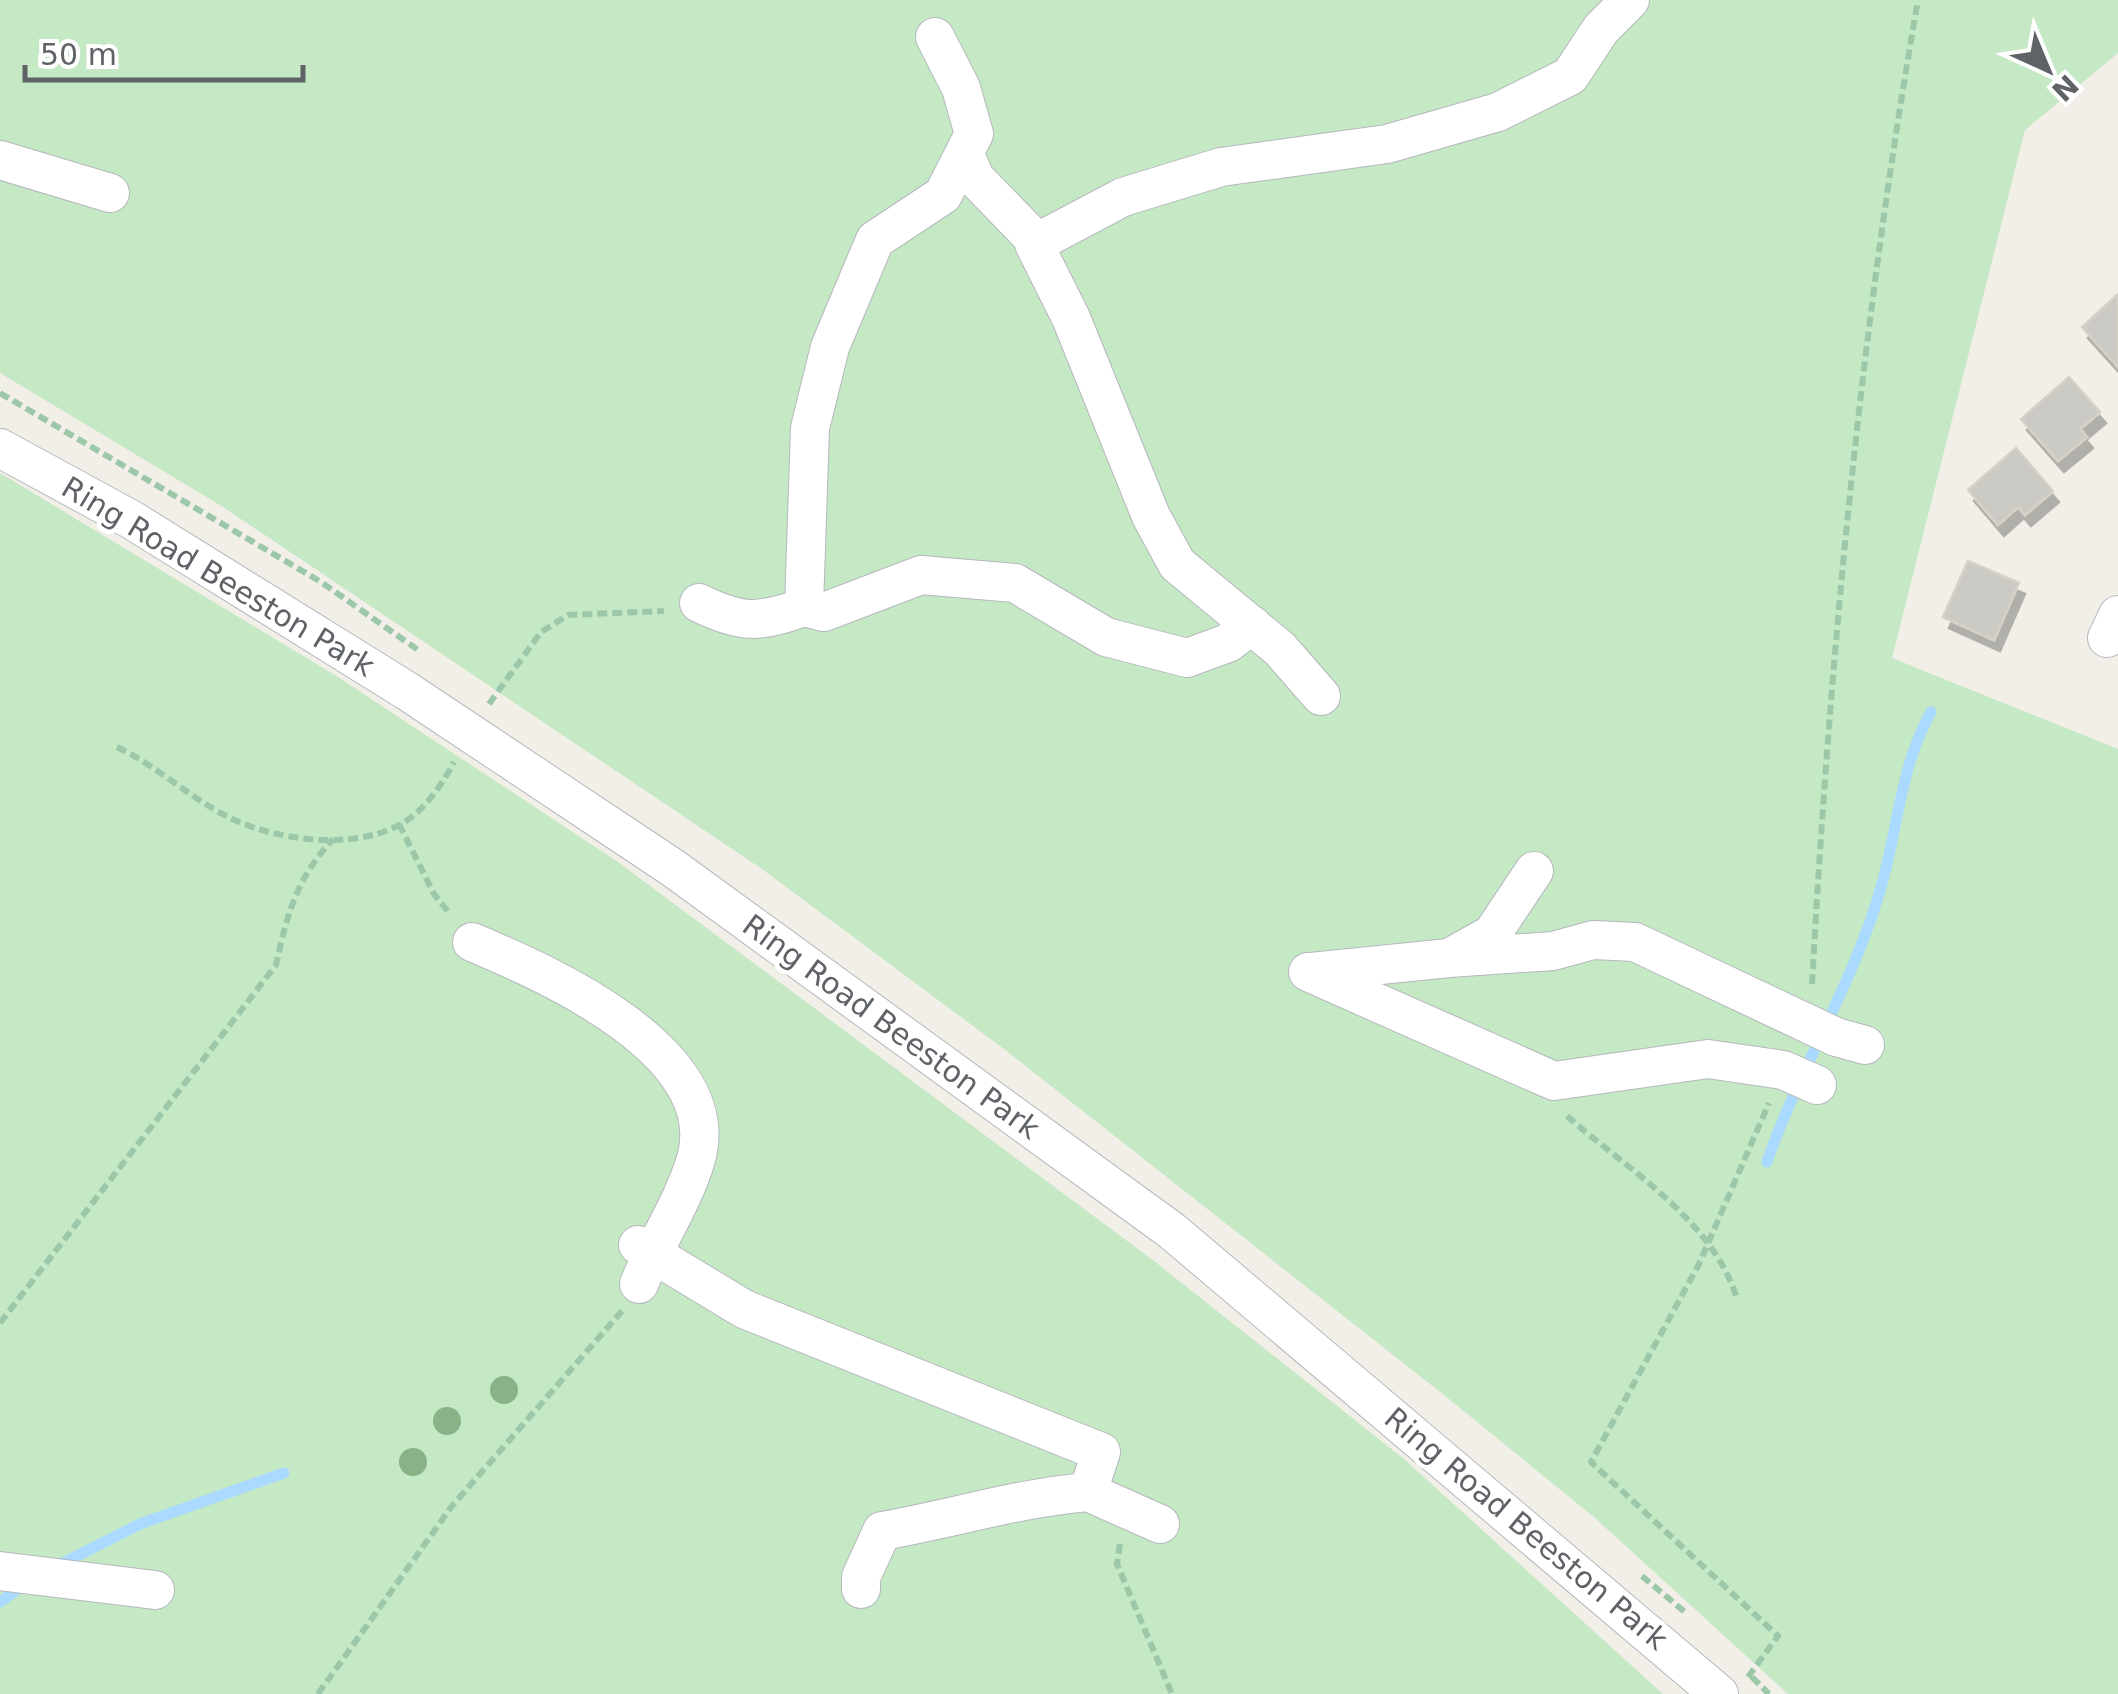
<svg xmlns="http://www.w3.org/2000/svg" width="2118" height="1694" font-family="'DejaVu Sans',sans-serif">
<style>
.green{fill:#c5e8c5}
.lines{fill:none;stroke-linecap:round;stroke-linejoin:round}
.stream{stroke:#aadaff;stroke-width:11}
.building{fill:#cccac5;stroke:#d6d1c6;stroke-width:2.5;filter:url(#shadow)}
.minor-casing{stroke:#b5b8bc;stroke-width:40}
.path{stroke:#9cc7a9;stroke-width:6;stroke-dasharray:10 5;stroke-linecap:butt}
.minor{stroke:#fff;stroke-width:38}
.tree{fill:#89b387}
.labels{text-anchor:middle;stroke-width:9;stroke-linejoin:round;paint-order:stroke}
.street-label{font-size:30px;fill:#5f6368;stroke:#fff}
</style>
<defs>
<filter id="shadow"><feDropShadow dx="6" dy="11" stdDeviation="0" flood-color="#0004"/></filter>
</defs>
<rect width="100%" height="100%" fill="#f1efe8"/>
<!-- green -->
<path class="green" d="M 0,0 L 2118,0 L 2118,53 L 2025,130 L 1892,658 L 2118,749 L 2118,1694 L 1788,1694 L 1595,1518 L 1449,1399 L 1004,1049 L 762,869 L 223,507 L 0,373 Z
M 0,473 L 338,677 L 618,862 L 1154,1261 L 1404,1459 L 1663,1694 L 0,1694 Z"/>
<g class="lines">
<!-- stream -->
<path class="stream" d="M 1767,1162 C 1800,1066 1857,978 1883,880 C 1899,821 1901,765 1931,712
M 53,1568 L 140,1524 L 284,1473
M 0,1602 L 24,1585"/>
</g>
<!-- building -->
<path class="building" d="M 2118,294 L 2118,367 L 2082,327 Z
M 2069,377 L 2100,412 L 2080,429 L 2087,437 L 2058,461 L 2021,419 Z
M 2016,448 L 2053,491 L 2025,515 L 2018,507 L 1998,525 L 1968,490 Z
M 1968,561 L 2019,583 L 1994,640 L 1943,617 Z"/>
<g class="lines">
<defs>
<path id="minor" d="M 935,37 L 961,88 L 974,134 L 943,195 L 875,240 L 830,347 L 810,428 L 804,607 L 824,612 L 921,575 L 1015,583 L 1106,637 L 1187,658 L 1228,643 L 1252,625
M 965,154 L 975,178 L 1037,242
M 0,160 L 110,193
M 0,448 L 132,520 L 407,691 L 673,868 L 1172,1231 L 1719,1694
M 699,603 C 742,624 760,623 804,607
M 2107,638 L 2118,615
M 1321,696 L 1280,649 L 1177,564 L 1151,516 L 1071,318 L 1034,244 L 1123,197 L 1221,167 L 1387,144 L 1498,112 L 1570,76 L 1601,29 L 1630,0
M 472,942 C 548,974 726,1052 696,1159 C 683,1203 656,1242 639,1284
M 1449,958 L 1553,951 L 1593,940 L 1635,942 L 1836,1037 L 1865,1045
M 1308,972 L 1554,1081 L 1708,1059 L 1783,1070 L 1817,1085
M 1311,972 L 1449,958 L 1492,934 L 1534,871
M 638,1245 L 744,1309 L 1101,1452 L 1088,1492 L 1160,1524
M 0,1571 L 155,1590
M 861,1589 L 861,1577 L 882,1531 C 951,1519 1017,1498 1088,1492"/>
</defs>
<!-- minor casing -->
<use href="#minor" class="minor-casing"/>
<!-- path -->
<path class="path" d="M 0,393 L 321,582 L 421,652
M 489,704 L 541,632 L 568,615 L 664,611
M 117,747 C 157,766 189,797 228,817 C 276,841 358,852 406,821 C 426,808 443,783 454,762
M 399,824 L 434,894 L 450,914
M 1812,984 C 1830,656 1861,325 1918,0
M 1567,1116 C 1626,1168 1714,1221 1737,1299
M 0,1323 L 276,965 C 287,914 297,878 333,839
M 1120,1544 L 1117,1564 L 1172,1694
M 1642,1576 L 1686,1613
M 1748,1677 L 1778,1636 L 1591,1462 L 1699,1264 L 1769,1103
M 1752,1677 L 1769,1694
M 318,1694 L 452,1506 L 622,1311"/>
<!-- minor -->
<use href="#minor" class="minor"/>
</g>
<!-- trees -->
<g class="tree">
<circle cx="504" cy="1390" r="14"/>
<circle cx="447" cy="1421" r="14"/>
<circle cx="413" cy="1462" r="14"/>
</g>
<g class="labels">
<!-- street labels -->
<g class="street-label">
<text transform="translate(218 577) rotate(31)" y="10">Ring Road Beeston Park</text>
<text transform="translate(891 1027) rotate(36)" y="10">Ring Road Beeston Park</text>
<text transform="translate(1526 1529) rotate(40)" y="10">Ring Road Beeston Park</text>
</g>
</g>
<!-- north arrow -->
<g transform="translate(2048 70) rotate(136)" stroke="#ffffff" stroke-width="8" paint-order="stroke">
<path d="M0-8L18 38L0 25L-18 38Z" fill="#5f6368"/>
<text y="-15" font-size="28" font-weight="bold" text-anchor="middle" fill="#5f6368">N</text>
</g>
<!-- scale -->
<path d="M25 65v15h278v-15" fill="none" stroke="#5f6368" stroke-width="5"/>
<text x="40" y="65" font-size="30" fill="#5f6368" stroke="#ffffff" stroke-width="8" paint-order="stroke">50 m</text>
</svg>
